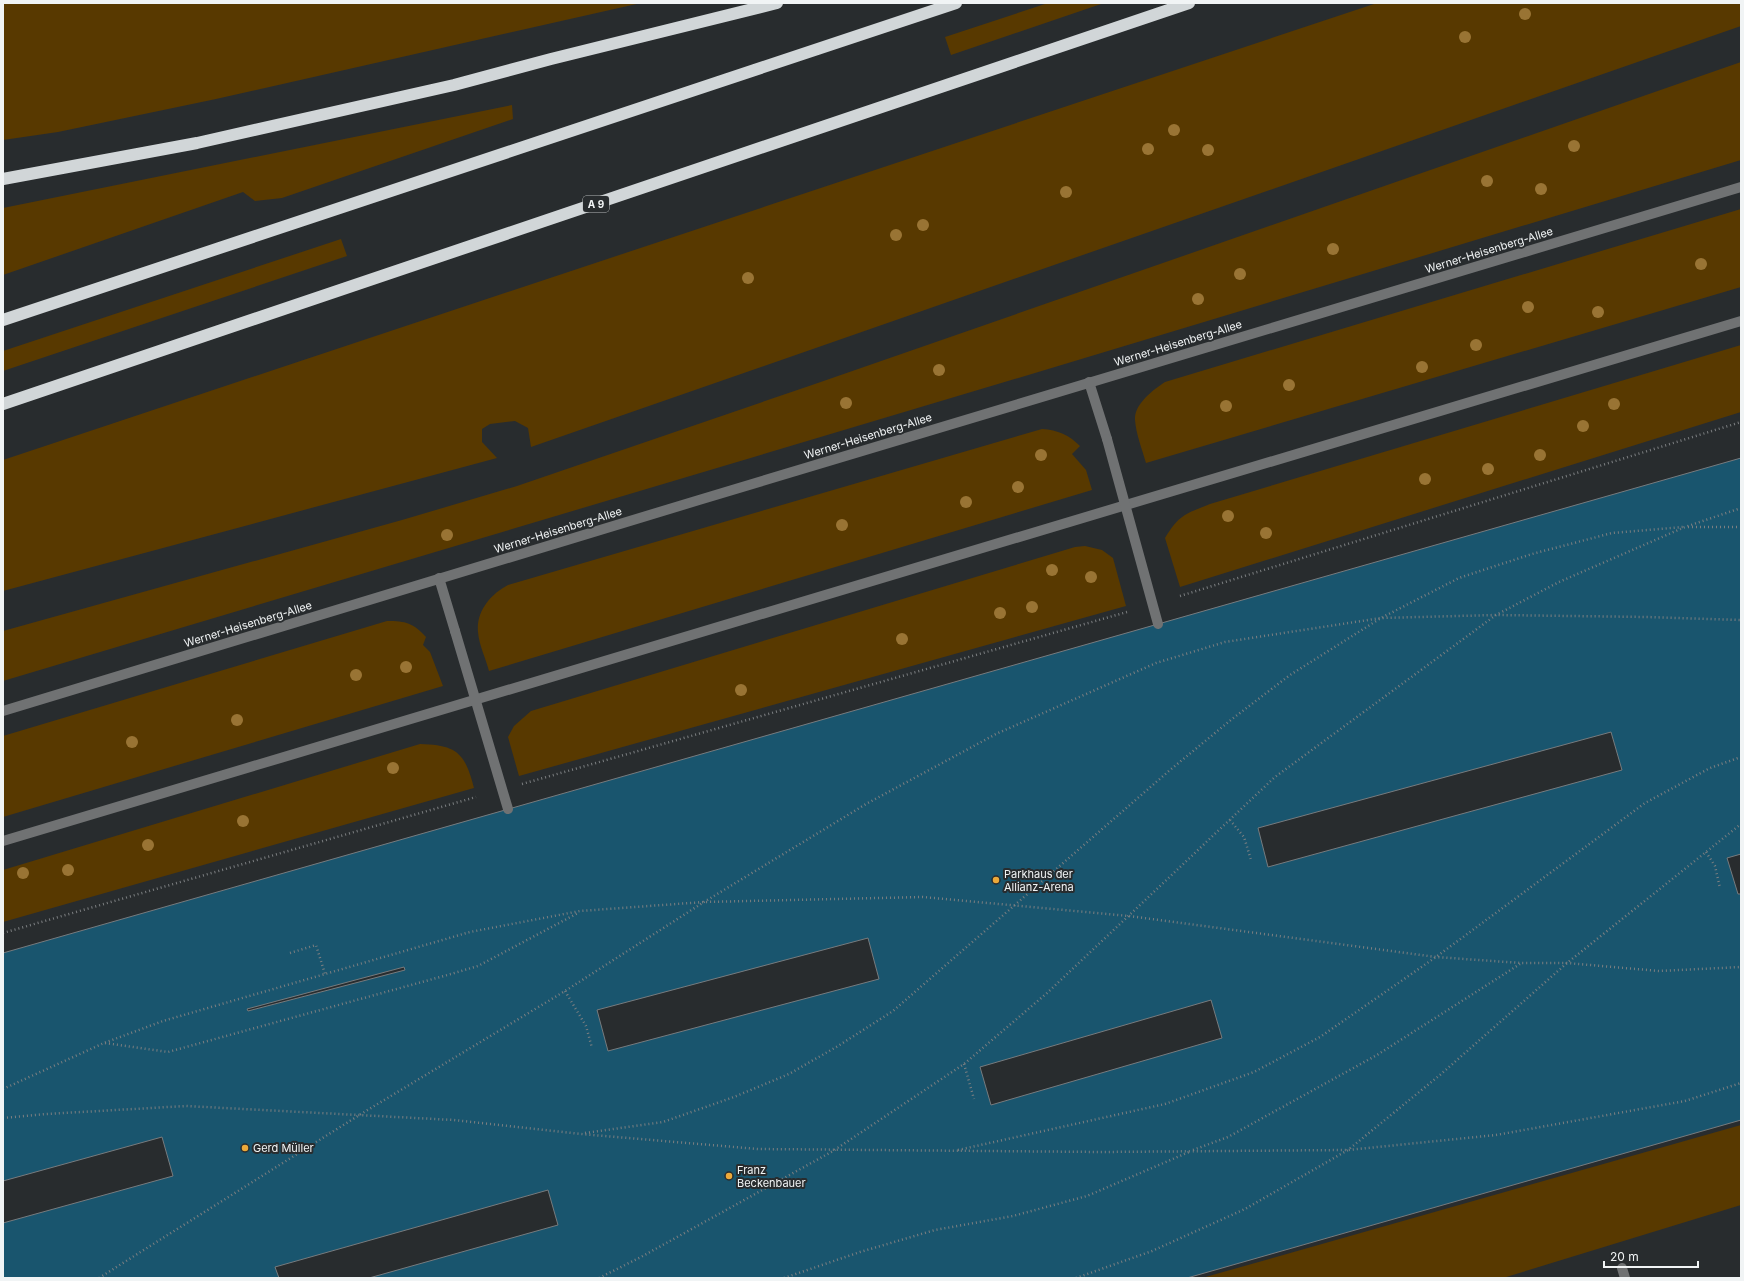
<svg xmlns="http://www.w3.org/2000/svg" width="1744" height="1281" font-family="Inter,sans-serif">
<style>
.green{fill:#583900}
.building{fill:#19556e;stroke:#777b7e;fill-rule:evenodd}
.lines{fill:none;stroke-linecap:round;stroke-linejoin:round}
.path{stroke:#7c7f81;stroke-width:2.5;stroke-dasharray:1 3;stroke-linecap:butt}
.service{stroke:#707273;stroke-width:10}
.tertiary{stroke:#707273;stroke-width:10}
.motorway{stroke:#d1d6d8;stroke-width:12}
.service-bridge{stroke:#707273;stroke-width:10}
.tree{fill:#997434}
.poi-dot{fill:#eca93a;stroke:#282c2e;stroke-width:1.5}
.labels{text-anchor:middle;stroke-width:4;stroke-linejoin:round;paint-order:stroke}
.shield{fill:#282c2e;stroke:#b5b8b9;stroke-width:1}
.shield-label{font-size:10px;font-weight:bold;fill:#f1f4f5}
.street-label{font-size:11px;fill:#f1f4f5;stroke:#282c2e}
.poi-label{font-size:11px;fill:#f1f4f5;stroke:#282c2e;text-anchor:start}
</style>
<rect width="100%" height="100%" fill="#282c2e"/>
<!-- green -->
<path class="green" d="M 3,3 L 641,3 L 216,99 L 58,132 L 3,140 Z
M 1048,3 L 1104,3 L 951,55 L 945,37 Z
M 1377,3 L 1741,3 L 1741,26 L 531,447 L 528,428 L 515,421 L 490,424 L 482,429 L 482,442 L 497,458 L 3,591 L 3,460 Z
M 1741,62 L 1741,160 L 1035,373 L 3,681 L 3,631 L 402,520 L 517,486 L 812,385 Z
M 512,105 L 513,119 L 282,198 L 255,201 L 243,192 L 3,275 L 3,208 Z
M 1741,209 L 1741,287 L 1146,463 C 1142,449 1136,434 1135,420 C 1134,404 1153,390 1165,382 Z
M 341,239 L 347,256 L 3,371 L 3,351 Z
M 1741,345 L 1741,412 L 1180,587 L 1165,538 C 1179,515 1185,514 1210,504 Z
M 1042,429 C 1058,430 1069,435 1080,446 L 1072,454 L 1086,470 L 1092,490 L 489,671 C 486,659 479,645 478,632 C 476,611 491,594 508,585 Z
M 1085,546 L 1102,550 L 1113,558 L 1126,606 L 519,776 L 508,737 L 514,726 L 531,711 L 1075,547 Z
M 387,621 C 406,621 413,623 426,637 L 423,645 L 430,652 L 443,686 L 3,817 L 3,736 Z
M 420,744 C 457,745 465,753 474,788 L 3,922 L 3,870 Z
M 1741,1125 L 1741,1205 L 1503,1278 L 1202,1278 Z"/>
<!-- building -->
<path class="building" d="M 1741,458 L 1741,854 L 1727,858 L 1738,894 L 1741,894 L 1741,1120 L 1187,1278 L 369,1278 L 558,1225 L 548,1190 L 275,1267 L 279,1278 L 3,1278 L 3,1223 L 173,1176 L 162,1137 L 3,1181 L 3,953 ZM 1611,732 L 1622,770 L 1268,867 L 1258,828 ZM 868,938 L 879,979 L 608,1051 L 597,1010 ZM 1211,1000 L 1222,1038 L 991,1105 L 980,1067 Z
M 404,967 L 405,970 L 248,1011 L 247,1009 Z"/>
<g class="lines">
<!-- path -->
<path class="path" d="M 1688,527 L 1741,527
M 1180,596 L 1741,422
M 522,784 L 1127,612
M 1230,820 L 1244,837 L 1251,860
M 1706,852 L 1715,866 L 1720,888
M 3,933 L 476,797
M 290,953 L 316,945 L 325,974
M 565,991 L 586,1026 L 592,1048
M 105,1043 L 168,1052 L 451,974 L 478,966 L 578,913
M 964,1064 L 974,1099
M 3,1089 L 104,1043 L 163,1021 L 470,932 L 580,911 L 704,902 L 923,897 L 1129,916 L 1436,957 L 1521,963 L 1567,963 L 1659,971 L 1741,967
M 3,1118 L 46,1114 L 186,1106 L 454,1120 L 581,1134 L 758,1149 L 1101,1152 L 1348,1150 L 1496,1135 L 1685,1101 L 1741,1083
M 585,1133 L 663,1122 L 734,1097 L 789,1074 L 838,1046 L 893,1011 L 1170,770 L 1232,719 L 1290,675 L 1381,618 L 1459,578 L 1532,554 L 1612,533 L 1683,527
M 958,1150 L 1165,1104 L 1254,1072 L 1320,1037 L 1436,957 L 1645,803 L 1710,768 L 1741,757
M 1193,1150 L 1228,1137 L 1377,1055 L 1520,964
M 99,1278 L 361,1114 L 565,991 L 704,902 L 866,804 L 996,734 L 1156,663 L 1225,642 L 1381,618 L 1496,615 L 1647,617 L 1741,620
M 599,1278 L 641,1257 L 833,1151 L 964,1064 L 1047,993 L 1275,777 L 1496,615 L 1559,582 L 1685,527 L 1741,508
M 784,1278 L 860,1252 L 935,1230 L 1013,1216 L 1087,1196 L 1189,1152
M 1076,1278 L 1152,1251 L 1245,1209 L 1348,1150 L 1440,1075 L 1567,963 L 1741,824"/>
<!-- service -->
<path class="service" d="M 1089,382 L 1107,439
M 439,578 L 455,631
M 1622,1268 L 1625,1278"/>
<!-- tertiary -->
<path class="tertiary" d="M 3,711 L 699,500 L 1741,187
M 3,841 L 1741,321"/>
<!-- motorway -->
<path class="motorway" d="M 3,179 L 197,143 L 454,85 L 551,59 L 777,3
M 3,320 L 956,3
M 3,404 L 1189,3"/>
<!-- service-bridge -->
<path class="service-bridge" d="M 1107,439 L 1158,624
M 455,631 L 508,809"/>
</g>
<!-- trees -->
<g class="tree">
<circle cx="1525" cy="14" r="6"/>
<circle cx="1465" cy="37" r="6"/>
<circle cx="1174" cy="130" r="6"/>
<circle cx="1574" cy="146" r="6"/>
<circle cx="1148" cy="149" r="6"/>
<circle cx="1208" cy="150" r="6"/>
<circle cx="1487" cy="181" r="6"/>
<circle cx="1541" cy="189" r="6"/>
<circle cx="1066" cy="192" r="6"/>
<circle cx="923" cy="225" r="6"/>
<circle cx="896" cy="235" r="6"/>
<circle cx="1333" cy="249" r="6"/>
<circle cx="1701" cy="264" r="6"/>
<circle cx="1240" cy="274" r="6"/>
<circle cx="748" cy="278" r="6"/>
<circle cx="1198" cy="299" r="6"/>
<circle cx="1528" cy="307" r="6"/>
<circle cx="1598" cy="312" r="6"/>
<circle cx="1476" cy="345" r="6"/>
<circle cx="1422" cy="367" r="6"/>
<circle cx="939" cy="370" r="6"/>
<circle cx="1289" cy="385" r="6"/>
<circle cx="846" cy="403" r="6"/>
<circle cx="1614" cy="404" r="6"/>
<circle cx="1226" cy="406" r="6"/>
<circle cx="1583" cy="426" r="6"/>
<circle cx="1041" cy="455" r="6"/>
<circle cx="1540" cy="455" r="6"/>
<circle cx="1488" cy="469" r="6"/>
<circle cx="1425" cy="479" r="6"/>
<circle cx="1018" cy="487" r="6"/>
<circle cx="966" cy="502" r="6"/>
<circle cx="1228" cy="516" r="6"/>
<circle cx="842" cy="525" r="6"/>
<circle cx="1266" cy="533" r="6"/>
<circle cx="447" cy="535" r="6"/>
<circle cx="1052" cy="570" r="6"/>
<circle cx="1091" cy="577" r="6"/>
<circle cx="1032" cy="607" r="6"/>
<circle cx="1000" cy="613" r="6"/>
<circle cx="902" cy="639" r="6"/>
<circle cx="406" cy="667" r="6"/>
<circle cx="356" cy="675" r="6"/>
<circle cx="741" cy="690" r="6"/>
<circle cx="237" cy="720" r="6"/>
<circle cx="132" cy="742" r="6"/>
<circle cx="393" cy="768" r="6"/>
<circle cx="243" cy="821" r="6"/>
<circle cx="148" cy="845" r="6"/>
<circle cx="68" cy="870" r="6"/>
<circle cx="23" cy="873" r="6"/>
</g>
<!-- markers -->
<g class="poi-dot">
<circle cx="996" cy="880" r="4"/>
<circle cx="245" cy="1148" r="4"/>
<circle cx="729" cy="1176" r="4"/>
</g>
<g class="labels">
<!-- shield labels -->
<rect class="shield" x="583" y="196" width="26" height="16" rx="3"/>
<g class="shield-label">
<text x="596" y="208">A 9</text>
</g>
<!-- street labels -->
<g class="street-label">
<text transform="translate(1489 250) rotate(-17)" y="4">Werner-Heisenberg-Allee</text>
<text transform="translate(1178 343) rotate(-17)" y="4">Werner-Heisenberg-Allee</text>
<text transform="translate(868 436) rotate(-17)" y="4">Werner-Heisenberg-Allee</text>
<text transform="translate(558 530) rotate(-17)" y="4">Werner-Heisenberg-Allee</text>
<text transform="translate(248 624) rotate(-17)" y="4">Werner-Heisenberg-Allee</text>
</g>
<!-- poi labels -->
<g class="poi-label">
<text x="1004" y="878">Parkhaus der<tspan x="1004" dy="13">Allianz-Arena</tspan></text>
<text x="253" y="1152">Gerd Müller</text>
<text x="737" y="1174">Franz<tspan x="737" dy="13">Beckenbauer</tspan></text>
</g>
</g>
<!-- border -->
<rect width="1744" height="1281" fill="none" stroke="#f1f4f5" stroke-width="8"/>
<!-- scale -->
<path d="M1604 1261v6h94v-6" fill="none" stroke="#f1f4f5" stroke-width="2"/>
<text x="1610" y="1261" font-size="12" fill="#f1f4f5" stroke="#282c2e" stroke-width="3" paint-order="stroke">20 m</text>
</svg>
